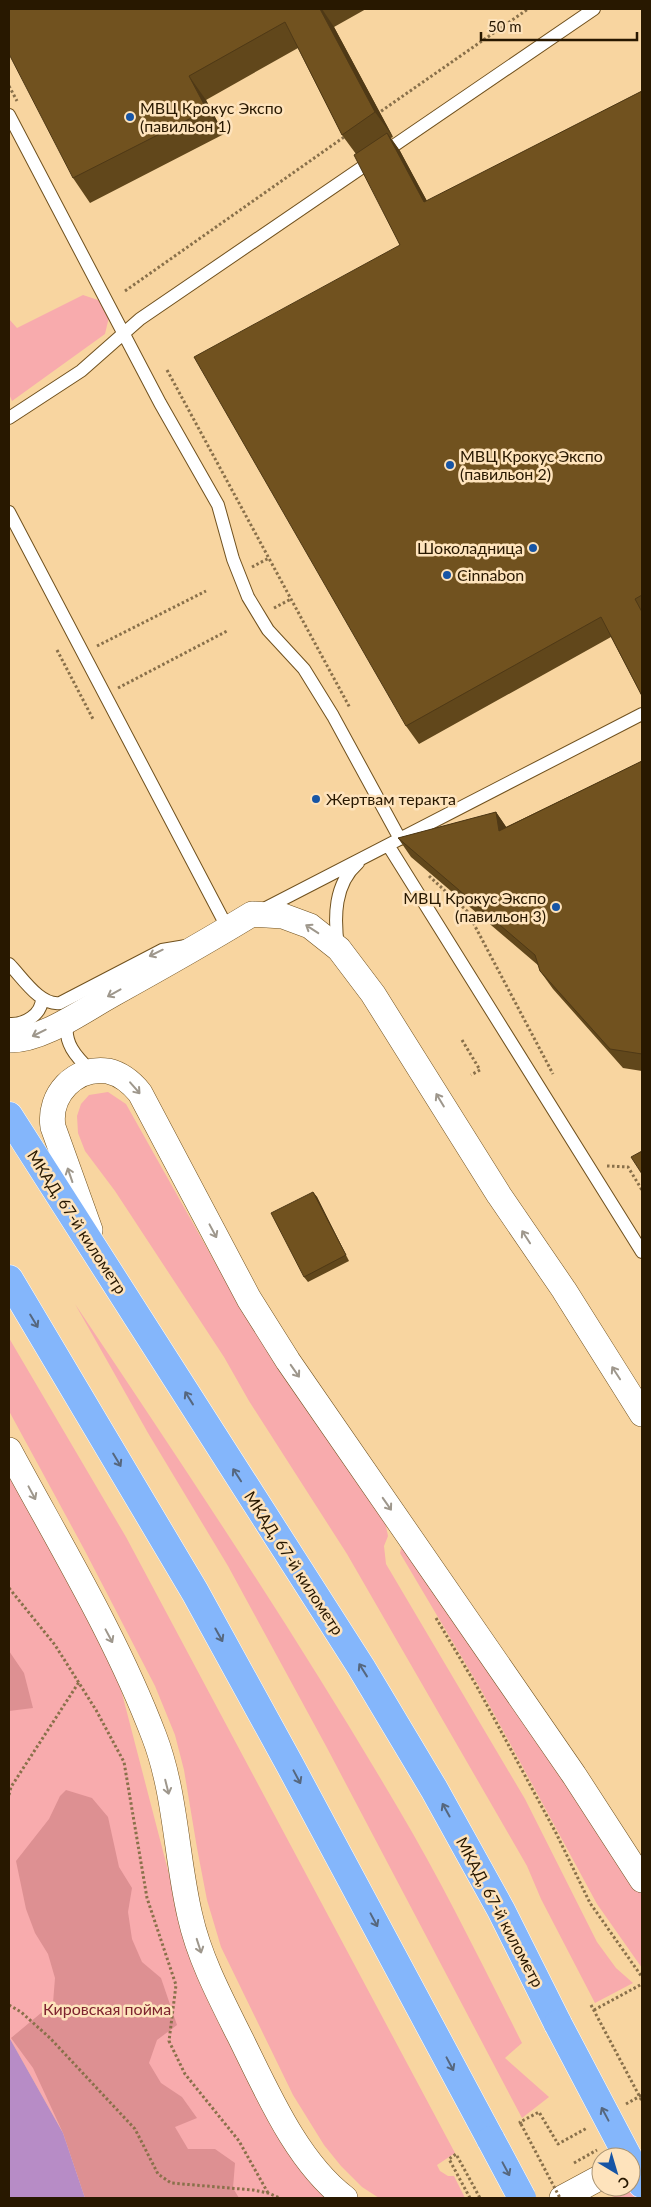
<svg xmlns="http://www.w3.org/2000/svg" width="651" height="2207" font-family="Lato,sans-serif">
<style>
.green{fill:#f8abad}
.forest{fill:#dd9092}
.water{fill:#b78cc6}
.lines{fill:none;stroke-linecap:round;stroke-linejoin:round}
.service-casing{stroke:#70511e;stroke-width:14}
.minor-casing{stroke:#70511e;stroke-width:26}
.trunk-casing{stroke:#fff;stroke-width:29}
.path{stroke:#89704a;stroke-width:3;stroke-dasharray:2.5 2.5;stroke-linecap:butt}
.service{stroke:#fff;stroke-width:12}
.minor{stroke:#fff;stroke-width:25}
.trunk{stroke:#84b6fb;stroke-width:28}
.trunk-bridge-casing{stroke:#fff;stroke-width:29;stroke-linecap:butt}
.path-bridge{stroke:#89704a;stroke-width:3;stroke-dasharray:2.5 2.5;stroke-linecap:butt}
.trunk-bridge{stroke:#84b6fb;stroke-width:28}
.wall{fill:#61471b}
.shaded-wall{fill:#4f3916}
.building{fill:#71521f;stroke:#4f3916}
.oneway{stroke:#9e978c}
.oneway2{stroke:#56677e}
.poi-dot{fill:#1755a5;stroke:#fee3bc;stroke-width:2}
.labels{text-anchor:middle;stroke-width:5;stroke-linejoin:round;paint-order:stroke}
.poi-label{font-size:16px;fill:#281800;stroke:#fee3bc;text-anchor:start}
.street-label{font-size:16px;fill:#281800;stroke:#fee3bc}
.park-label{font-size:16px;fill:#7e232f;stroke:#fee3bc}
</style>
<rect width="100%" height="100%" fill="#f8d5a0"/>
<!-- green -->
<path class="green" d="M 83,295 L 101,301 L 109,317 L 105,334 L 12,401 L 9,394 L 9,319 L 17,328 Z
M 108,1092 L 126,1104 L 235,1298 L 280,1371 L 385,1521 L 388,1536 L 384,1546 L 386,1564 L 525,1799 L 597,1942 L 616,1968 L 633,1983 L 595,2003 L 541,1899 L 527,1866 L 347,1554 L 249,1401 L 224,1357 L 115,1191 L 85,1151 L 78,1133 L 77,1116 L 81,1104 L 89,1095 Z
M 75,1304 C 186,1470 297,1636 398,1808 C 443,1884 482,1964 522,2043 L 505,2058 L 549,2097 L 522,2118 L 326,1746 L 228,1566 L 148,1433 Z
M 9,1338 L 126,1537 L 455,2153 L 437,2165 L 440,2171 L 448,2176 L 454,2176 L 465,2198 L 379,2198 L 362,2187 L 341,2166 L 324,2145 L 293,2095 L 221,1947 L 207,1900 L 197,1848 L 184,1770 L 175,1735 L 155,1686 L 84,1549 L 9,1411 Z
M 9,1469 L 118,1678 L 184,1932 L 328,2198 L 85,2198 L 63,2133 L 9,2037 Z
M 402,1546 L 642,1894 L 642,1968 L 597,1904 L 480,1688 L 400,1553 Z
M 642,2182 L 642,2198 L 610,2198 Z"/>
<!-- forest -->
<path class="forest" d="M 9,1651 L 24,1673 L 33,1708 L 9,1711 Z
M 66,1790 L 92,1798 L 108,1817 L 119,1867 L 132,1888 L 128,1912 L 132,1939 L 142,1962 L 161,1978 L 177,2025 L 157,2040 L 149,2063 L 161,2083 L 182,2097 L 197,2118 L 175,2127 L 188,2149 L 215,2149 L 235,2163 L 233,2188 L 239,2198 L 85,2198 L 63,2133 L 33,2068 L 11,2038 L 53,2003 L 55,1978 L 48,1954 L 35,1933 L 26,1909 L 16,1861 L 49,1819 L 60,1796 Z"/>
<!-- water -->
<path class="water" d="M 9,2037 L 63,2133 L 85,2198 L 9,2198 Z"/>
<g class="lines">
<defs>
<path id="service" d="M 9,115 L 160,403 L 218,505 L 233,559 L 248,597 L 268,630 L 304,669 L 333,716 L 400,839
M 9,418 L 81,371 L 140,319 L 594,9
M 9,512 L 228,929
M 388,845 L 642,1252
M 260,911 L 642,714
M 338,947 C 334,917 334,884 358,863
M 9,964 C 22,977 40,1006 60,1003 L 162,950 L 186,946
M 68,1019 C 62,1042 76,1057 92,1072
M 9,1024 C 24,1025 42,1015 42,998"/>
<path id="minor" d="M 9,1040 C 42,1041 84,1010 113,994 C 160,968 206,942 252,914 L 283,916 L 310,926 L 339,949 L 373,994 L 499,1195 L 564,1290 L 642,1414
M 90,1230 L 53,1127 C 48,1095 75,1066 108,1071 C 121,1074 132,1083 140,1093 L 249,1299 L 288,1361 L 574,1775 L 642,1880
M 9,1450 C 59,1543 116,1636 154,1736 C 176,1793 176,1857 190,1916 C 199,1957 220,1997 239,2035 C 266,2089 296,2161 345,2198
M 562,2198 L 601,2177"/>
<path id="trunk" d="M 9,1116 L 361,1667 L 434,1789 L 501,1910 L 558,2024
M 9,1279 L 195,1592 L 290,1765 L 491,2140
M 631,2163 L 642,2184"/>
</defs>
<!-- service casing -->
<use href="#service" class="service-casing"/>
<!-- minor casing -->
<use href="#minor" class="minor-casing"/>
<!-- trunk casing -->
<use href="#trunk" class="trunk-casing"/>
<!-- path -->
<path class="path" d="M 9,86 L 17,101
M 377,114 L 528,9
M 125,291 L 347,135
M 167,370 L 350,708
M 252,567 L 269,558
M 274,608 L 291,599
M 97,646 L 206,591
M 57,650 L 93,719
M 118,688 L 227,631
M 429,876 L 467,911 L 553,1074
M 462,1040 L 480,1070 L 471,1075
M 607,1166 L 628,1167 L 642,1190
M 9,1588 L 55,1645 L 96,1710 L 124,1762 L 147,1898 L 176,1985 L 169,2041 L 185,2074 L 239,2141 L 268,2193
M 436,1618 L 476,1685 L 556,1833 L 590,1903 L 642,1977
M 9,1795 L 11,1787 L 79,1682
M 9,2005 L 21,2012 L 50,2038 L 135,2129 L 158,2174 L 171,2183 L 253,2190 L 268,2193 L 280,2198
M 594,2010 L 642,1984
M 626,2104 L 642,2095
M 521,2124 L 520,2122 L 539,2112 L 558,2144 L 587,2128
M 574,2163 L 597,2150
M 470,2198 L 449,2159 L 456,2154 L 480,2198"/>
<!-- service -->
<use href="#service" class="service"/>
<!-- minor -->
<use href="#minor" class="minor"/>
<!-- trunk -->
<use href="#trunk" class="trunk"/>
<defs>
<path id="trunk-bridge" d="M 558,2024 L 628,2157
M 491,2140 L 522,2198"/>
</defs>
<!-- trunk-bridge casing -->
<use href="#trunk-bridge" class="trunk-bridge-casing"/>
<!-- path-bridge -->
<path class="path-bridge" d="M 591,2005 L 642,2101
M 521,2124 L 560,2198"/>
<!-- trunk-bridge -->
<use href="#trunk-bridge" class="trunk-bridge"/>
</g>
<!-- wall -->
<path class="wall" d="M 9,9 L 366,9 L 334,27 L 393,137 L 391,138 L 400,151 L 427,201 L 642,91 L 642,696 L 611,637 L 419,744 L 406,726 L 400,245 L 356,154 L 342,135 L 298,48 L 206,100 L 224,134 L 90,203 L 73,178 Z
M 642,761 L 642,1071 L 623,1068 L 553,989 L 540,971 L 539,966 L 411,857 L 398,838 L 496,812 L 506,827 Z
M 313,1192 L 317,1197 L 349,1261 L 308,1282 L 304,1277 Z"/>
<!-- shaded-wall -->
<path class="shaded-wall" d="M 320,9 L 322,9 L 334,27 L 393,137 L 375,112 Z
M 189,76 L 206,100 L 224,134 L 207,110 Z
M 387,133 L 400,151 L 437,220 L 424,202 Z
M 496,812 L 509,831 L 499,831 Z
M 313,1192 L 317,1197 L 349,1261 L 346,1255 Z"/>
<!-- building -->
<path class="building" d="M 9,9 L 320,9 L 375,112 L 342,135 L 285,22 L 189,76 L 207,110 L 73,178 L 9,54 Z
M 642,91 L 642,595 L 635,599 L 642,612 L 642,696 L 601,617 L 406,726 L 194,357 L 400,245 L 354,155 L 387,133 L 424,202 Z
M 642,761 L 642,1054 L 610,1049 L 540,971 L 535,955 L 398,838 L 496,812 L 499,831 Z
M 642,1151 L 642,1174 L 631,1157 Z
M 313,1192 L 346,1255 L 304,1277 L 271,1213 Z"/>
<!-- one-way arrows -->
<defs><path id="oneway-shaft" d="M-6 0H5M1.5-3L5.5 0L1.5 3" fill="none" stroke-width="1.6" stroke-linecap="round" stroke-linejoin="round" transform="scale(1.25)"/></defs>
<g class="oneway">
<use href="#oneway-shaft" transform="translate(312 929) rotate(-147)"/>
<use href="#oneway-shaft" transform="translate(156 953) rotate(154)"/>
<use href="#oneway-shaft" transform="translate(114 993) rotate(151)"/>
<use href="#oneway-shaft" transform="translate(39 1033) rotate(154)"/>
<use href="#oneway-shaft" transform="translate(135 1088) rotate(49)"/>
<use href="#oneway-shaft" transform="translate(440 1100) rotate(-121)"/>
<use href="#oneway-shaft" transform="translate(70 1175) rotate(-109)"/>
<use href="#oneway-shaft" transform="translate(213 1231) rotate(62)"/>
<use href="#oneway-shaft" transform="translate(526 1237) rotate(-123)"/>
<use href="#oneway-shaft" transform="translate(295 1371) rotate(55)"/>
<use href="#oneway-shaft" transform="translate(616 1373) rotate(-123)"/>
<use href="#oneway-shaft" transform="translate(32 1493) rotate(62)"/>
<use href="#oneway-shaft" transform="translate(387 1504) rotate(55)"/>
<use href="#oneway-shaft" transform="translate(109 1636) rotate(62)"/>
<use href="#oneway-shaft" transform="translate(167 1787) rotate(76)"/>
<use href="#oneway-shaft" transform="translate(199 1946) rotate(72)"/>
</g>
<g class="oneway2">
<use href="#oneway-shaft" transform="translate(34 1321) rotate(59)"/>
<use href="#oneway-shaft" transform="translate(189 1398) rotate(-122)"/>
<use href="#oneway-shaft" transform="translate(117 1460) rotate(59)"/>
<use href="#oneway-shaft" transform="translate(237 1475) rotate(-123)"/>
<use href="#oneway-shaft" transform="translate(219 1635) rotate(61)"/>
<use href="#oneway-shaft" transform="translate(363 1670) rotate(-122)"/>
<use href="#oneway-shaft" transform="translate(297 1777) rotate(62)"/>
<use href="#oneway-shaft" transform="translate(446 1810) rotate(-119)"/>
<use href="#oneway-shaft" transform="translate(374 1920) rotate(62)"/>
<use href="#oneway-shaft" transform="translate(450 2064) rotate(62)"/>
<use href="#oneway-shaft" transform="translate(605 2114) rotate(-118)"/>
<use href="#oneway-shaft" transform="translate(506 2169) rotate(62)"/>
</g>
<!-- markers -->
<g class="poi-dot">
<circle cx="130" cy="117" r="5"/>
<circle cx="450" cy="465" r="5"/>
<circle cx="533" cy="548" r="5"/>
<circle cx="447" cy="575" r="5"/>
<circle cx="316" cy="799" r="5"/>
<circle cx="556" cy="907" r="5"/>
</g>
<g class="labels">
<!-- poi labels -->
<g class="poi-label">
<text x="140" y="114">МВЦ Крокус Экспо<tspan x="140" dy="18">(павильон 1)</tspan></text>
<text x="460" y="462">МВЦ Крокус Экспо<tspan x="460" dy="18">(павильон 2)</tspan></text>
<text x="523" y="554" text-anchor="end">Шоколадница</text>
<text x="457" y="581">Cinnabon</text>
<text x="326" y="805">Жертвам теракта</text>
<text x="546" y="904" text-anchor="end">МВЦ Крокус Экспо<tspan x="546" dy="18">(павильон 3)</tspan></text>
</g>
<!-- street labels -->
<g class="street-label">
<text transform="translate(77 1222) rotate(57)" y="6">МКАД, 67-й километр</text>
<text transform="translate(294 1563) rotate(57)" y="6">МКАД, 67-й километр</text>
<text transform="translate(500 1912) rotate(62)" y="6">МКАД, 67-й километр</text>
</g>
<!-- park labels -->
<g class="park-label">
<text x="107" y="2015">Кировская пойма</text>
</g>
</g>
<!-- border -->
<rect width="651" height="2207" fill="none" stroke="#281800" stroke-width="20"/>
<!-- north arrow -->
<g transform="translate(616 2172) rotate(142)"><circle r="24" fill="#fee3bc" stroke="#a89271"/>
<path d="M0-4L9 19L0 12L-9 19Z" fill="#1755a5"/>
<text y="-8" font-size="14" font-weight="bold" text-anchor="middle" fill="#281800">С</text>
</g>
<!-- scale -->
<path d="M481 32v8h156v-8" fill="none" stroke="#281800" stroke-width="2.5"/>
<text x="488" y="32" font-size="15" fill="#281800" stroke="#fee3bc" stroke-width="4" paint-order="stroke">50 m</text>
</svg>
